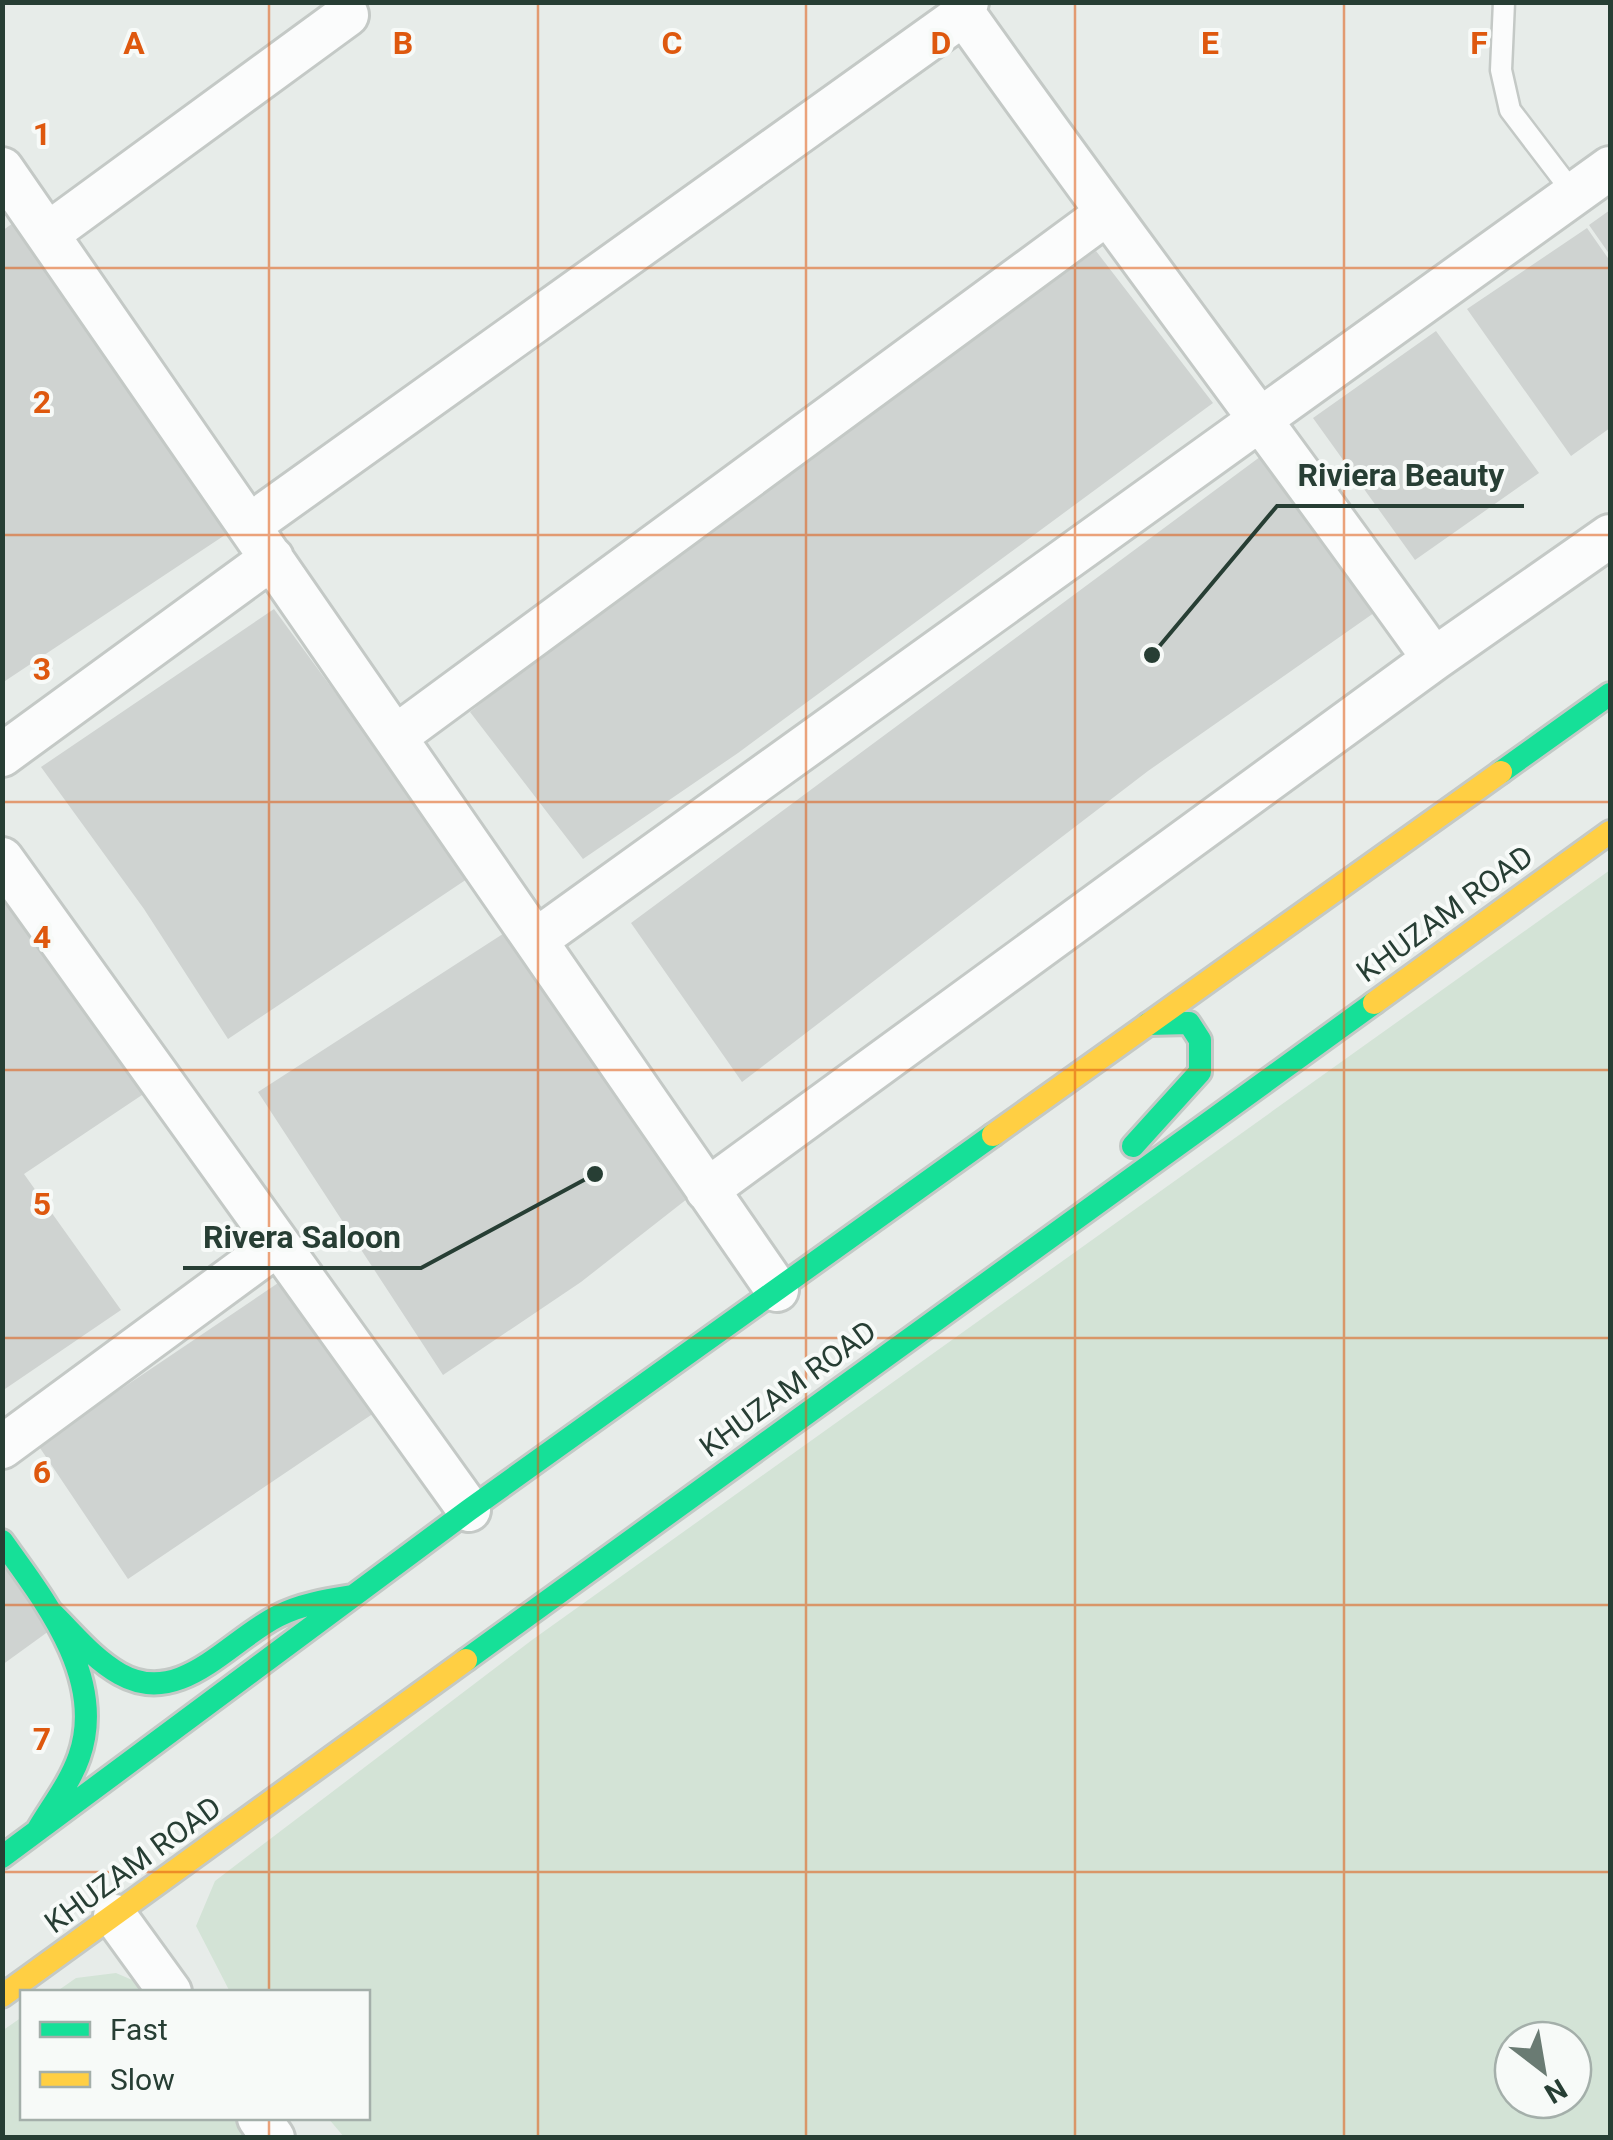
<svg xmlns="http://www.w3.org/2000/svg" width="1613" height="2140" font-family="Roboto,sans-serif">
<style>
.green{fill:#d3e3d6;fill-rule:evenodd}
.building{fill:#cfd3d1}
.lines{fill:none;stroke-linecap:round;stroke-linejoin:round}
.lane-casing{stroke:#c4c9c6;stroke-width:25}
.street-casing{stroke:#c4c9c6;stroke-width:48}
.fast-casing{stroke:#c4c9c6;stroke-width:28}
.slow-casing{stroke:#c4c9c6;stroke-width:28}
.lane{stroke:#fbfcfc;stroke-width:20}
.street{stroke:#fbfcfc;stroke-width:42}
.fast{stroke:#16e098;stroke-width:22}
.slow{stroke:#ffcf43;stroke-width:22}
.grid{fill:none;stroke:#de580e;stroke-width:2.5;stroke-opacity:0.55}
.labels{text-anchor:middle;stroke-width:8;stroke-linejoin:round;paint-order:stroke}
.street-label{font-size:30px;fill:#273e34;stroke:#f7faf8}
.grid-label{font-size:32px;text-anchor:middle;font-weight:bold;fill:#de580e;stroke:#f7faf8;stroke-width:8;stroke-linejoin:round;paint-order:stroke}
.leader{fill:none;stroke:#273e34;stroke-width:4}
.callout-dot{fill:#273e34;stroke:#f7faf8;stroke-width:4}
.callout-label{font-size:32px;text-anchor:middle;font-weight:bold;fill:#273e34;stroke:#f7faf8;stroke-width:8;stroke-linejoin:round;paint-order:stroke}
</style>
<rect width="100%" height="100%" fill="#e7ece9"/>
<!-- green -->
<path class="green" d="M 1610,870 L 1610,2137 L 344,2137 L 328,2118 L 368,2118 L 368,1992 L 230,1992 L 196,1926 L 215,1881 L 532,1640 ZM 1513,2040 L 1573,2040 L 1573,2100 L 1513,2100 Z
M 116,1973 L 160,1992 L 56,1992 L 76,1978 Z
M 22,2017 L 22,2118 L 245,2118 L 258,2137 L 3,2137 L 2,2031 Z"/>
<!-- building -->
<path class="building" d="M 1610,210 L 1610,255 L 1589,225 Z
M 13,223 L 228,533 L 2,683 L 2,231 Z
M 1587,228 L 1610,261 L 1610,428 L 1571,456 L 1467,309 Z
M 1096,251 L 1213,403 L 738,753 L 583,859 L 470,712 L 618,594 Z
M 1436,331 L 1539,473 L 1415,560 L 1313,418 Z
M 1272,448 L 1381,608 L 1148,771 L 742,1082 L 631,923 Z
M 274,609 L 470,877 L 228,1039 L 144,909 L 41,767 Z
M 2,898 L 145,1093 L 24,1174 L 121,1310 L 2,1391 Z
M 509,930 L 701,1188 L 581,1282 L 443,1375 L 258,1092 Z
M 284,1279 L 374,1413 L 128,1579 L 38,1445 Z
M 2,1564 L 49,1631 L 2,1665 Z"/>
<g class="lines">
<defs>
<path id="lane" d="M 1504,2 L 1501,70 L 1510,110 L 1574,194"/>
<path id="street" d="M 2,169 L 777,1290
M 49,233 L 347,15
M 250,525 L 964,14
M 1434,659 L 1610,536
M 395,737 L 1106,214
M 2,755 L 272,558
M 2,859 L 469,1510
M 536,940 L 1610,168
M 707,1190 L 1434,659 C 1280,443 1118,231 964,14 L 967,2
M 2,1447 L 278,1244
M 115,1916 L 170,1992
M 259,2118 L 273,2138"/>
<path id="fast" d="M 1501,772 L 1610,694
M 1133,1146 L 1200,1072 L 1200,1040 L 1189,1023 L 1148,1024
M 2,1541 C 45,1601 107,1679 79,1757 C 70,1783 51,1807 37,1831
M 50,1611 C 72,1632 93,1659 120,1674 C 180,1708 228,1641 278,1616 C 301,1604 328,1600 353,1596
M 466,1660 L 1374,1003
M 2,1857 L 469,1510 L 993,1135"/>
<path id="slow" d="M 1374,1003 L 1610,832
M 993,1135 L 1501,772
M 2,1996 L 466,1660"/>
</defs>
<!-- lane casing -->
<use href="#lane" class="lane-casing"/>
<!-- street casing -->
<use href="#street" class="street-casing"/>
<!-- fast casing -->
<use href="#fast" class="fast-casing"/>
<!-- slow casing -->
<use href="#slow" class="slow-casing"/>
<!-- lane -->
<use href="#lane" class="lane"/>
<!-- street -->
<use href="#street" class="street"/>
<!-- fast -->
<use href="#fast" class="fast"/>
<!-- slow -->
<use href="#slow" class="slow"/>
</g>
<!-- grid -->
<path class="grid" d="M 269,2 L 269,1992M 538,2 L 538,2138M 806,2 L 806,2138M 1075,2 L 1075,2138M 1344,2 L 1344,2138M 2,268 L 1610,268M 2,535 L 1610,535M 2,802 L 1610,802M 2,1070 L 1610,1070M 2,1338 L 1610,1338M 2,1605 L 1610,1605M 2,1872 L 1610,1872M 269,2118 L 269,2138"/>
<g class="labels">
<!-- street labels -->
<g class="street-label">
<text transform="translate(1445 914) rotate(-36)" y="10">KHUZAM ROAD</text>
<text transform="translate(788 1389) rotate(-36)" y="10">KHUZAM ROAD</text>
<text transform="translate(133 1865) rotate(-36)" y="10">KHUZAM ROAD</text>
</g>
</g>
<g class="grid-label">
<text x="134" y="54">A</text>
<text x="403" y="54">B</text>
<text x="672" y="54">C</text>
<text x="941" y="54">D</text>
<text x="1210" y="54">E</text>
<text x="1479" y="54">F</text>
<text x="42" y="145">1</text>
<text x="42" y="413">2</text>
<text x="42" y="680">3</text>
<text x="42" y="948">4</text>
<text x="42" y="1215">5</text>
<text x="42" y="1483">6</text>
<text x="42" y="1750">7</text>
</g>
<!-- callouts -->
<path class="leader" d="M1152 655L1277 506H1524M595 1174L421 1268H183"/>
<g class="callout-dot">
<circle cx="1152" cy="655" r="10"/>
<circle cx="595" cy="1174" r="10"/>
</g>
<g class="callout-label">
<text x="1401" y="486">Riviera Beauty</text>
<text x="302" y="1248">Rivera Saloon</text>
</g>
<!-- border -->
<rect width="1613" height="2140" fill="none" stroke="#273e34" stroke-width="10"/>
<!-- legend -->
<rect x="20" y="1990" width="350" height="130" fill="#f7faf8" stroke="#a4afaa" stroke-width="2.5"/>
<rect x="40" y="2022" width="50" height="15" fill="#16e098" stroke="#a4afaa" stroke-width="2.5"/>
<text x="110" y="2040" font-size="30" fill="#273e34">Fast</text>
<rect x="40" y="2072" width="50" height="15" fill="#ffcf43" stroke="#a4afaa" stroke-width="2.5"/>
<text x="110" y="2090" font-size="30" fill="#273e34">Slow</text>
<!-- north arrow -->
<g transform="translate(1543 2070) rotate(149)"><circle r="48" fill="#f7faf8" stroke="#a4afaa" stroke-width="2.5"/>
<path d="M0-8L18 38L0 25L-18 38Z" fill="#6a7b73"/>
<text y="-15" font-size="28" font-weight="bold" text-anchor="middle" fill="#273e34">N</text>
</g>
</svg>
